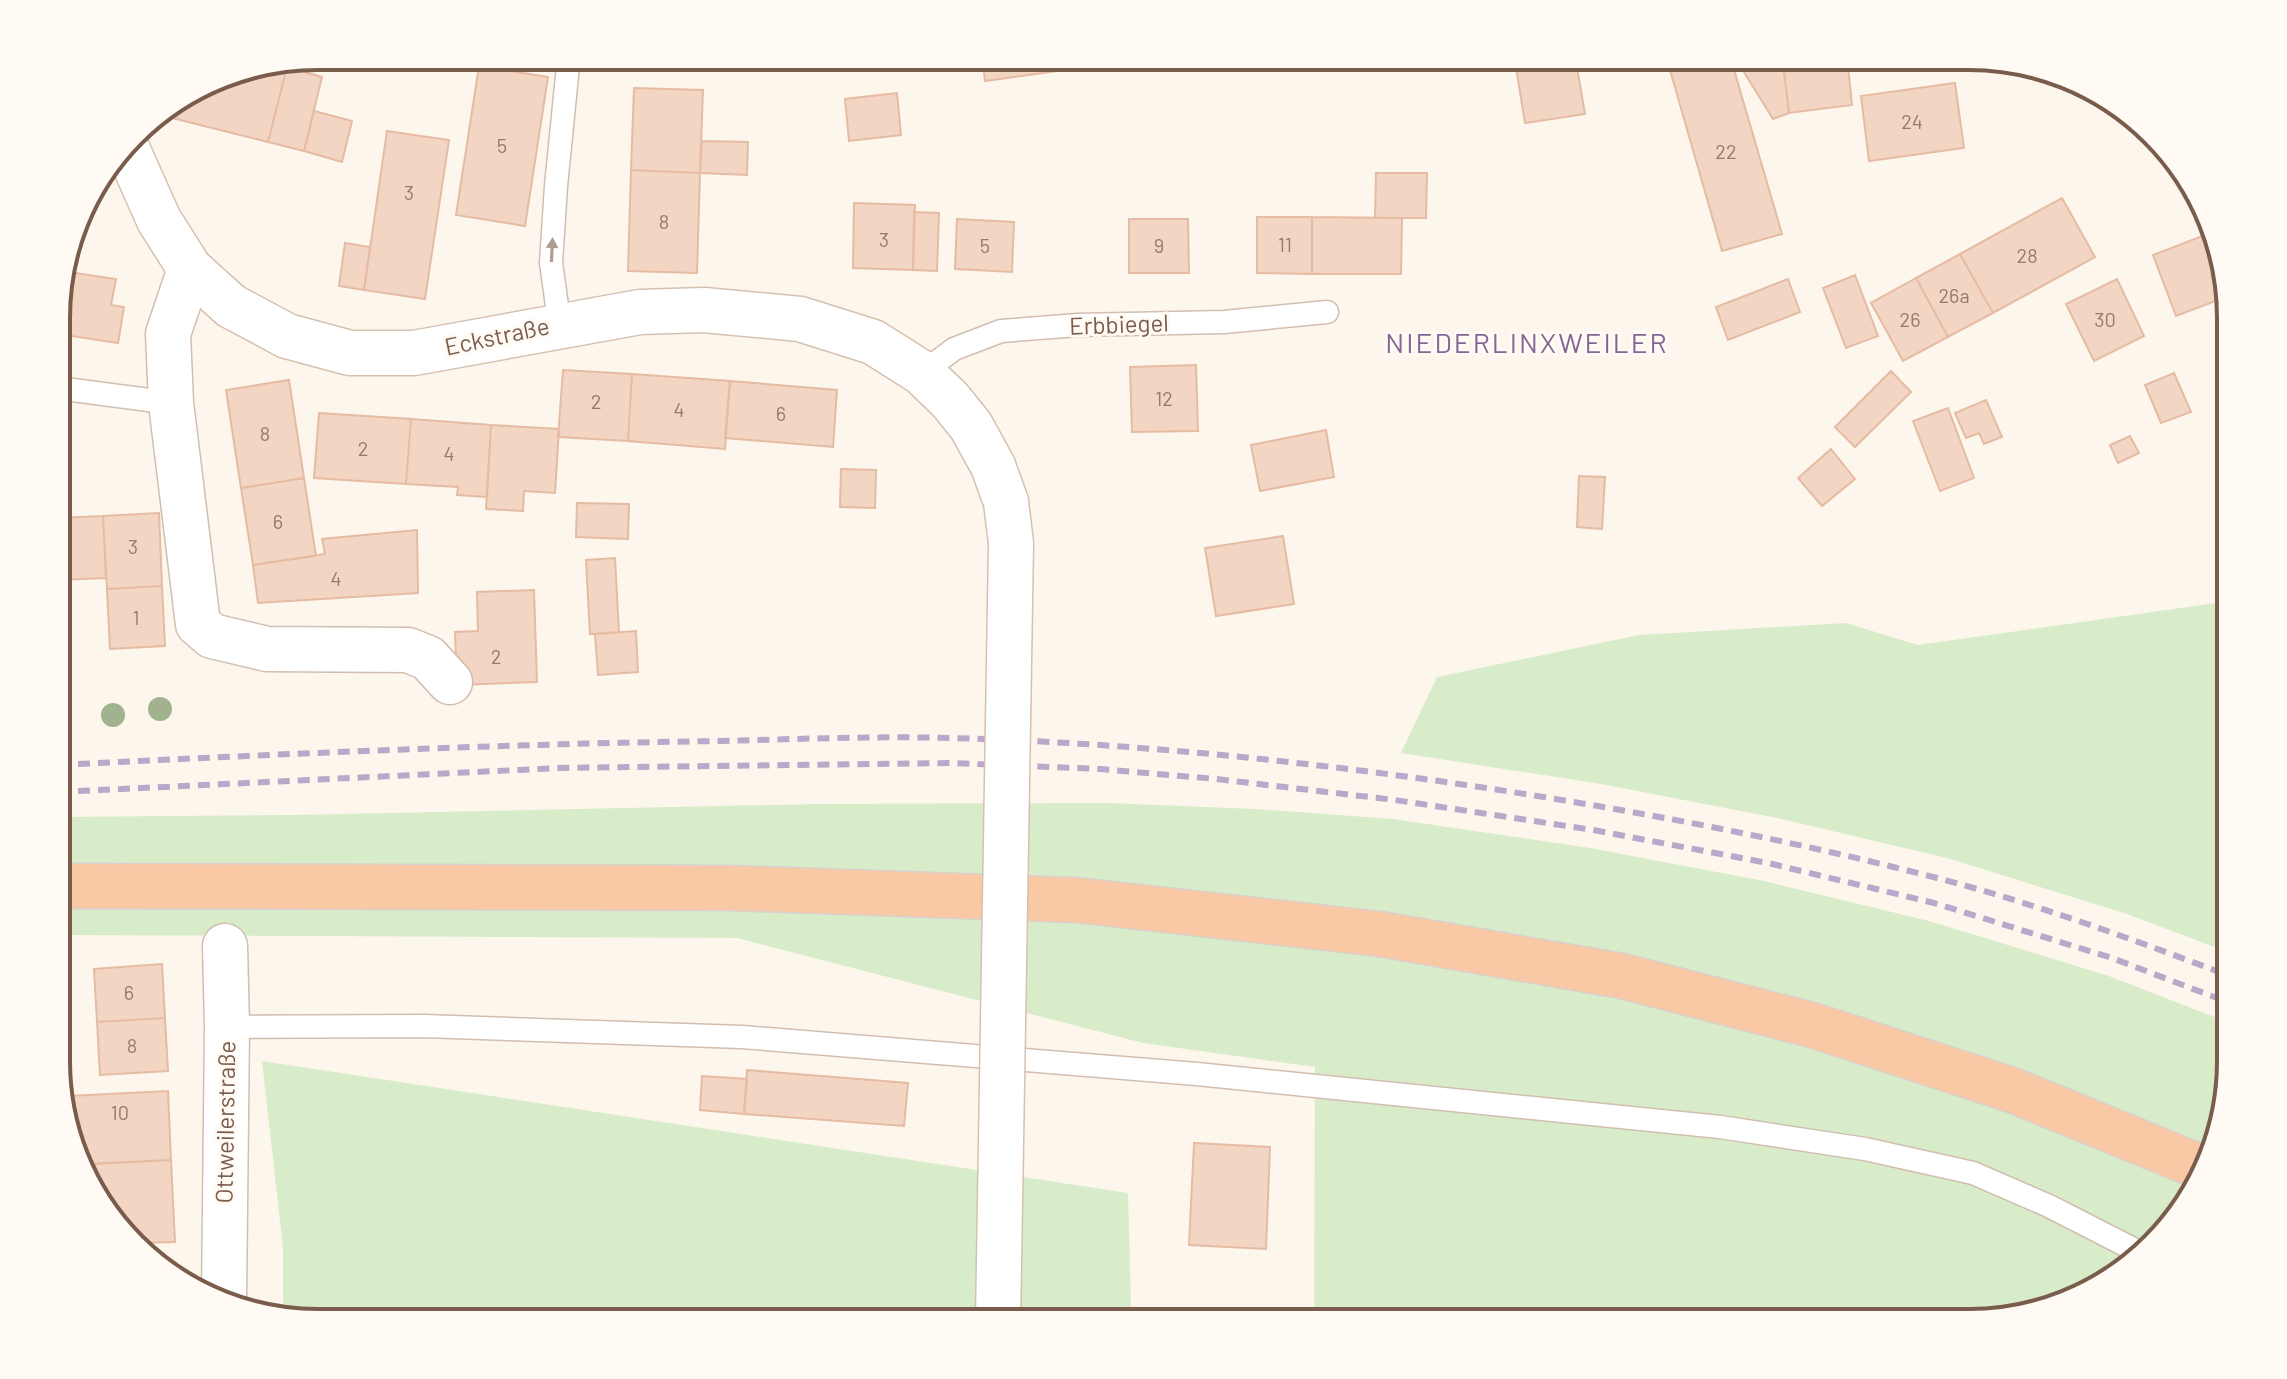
<svg xmlns="http://www.w3.org/2000/svg" width="2287" height="1379" font-family="Barlow,sans-serif">
<style>
.green{fill:#d8ecc9}
.building{fill:#f3d5c3;stroke:#e6bba3;stroke-width:2}
.lines{fill:none;stroke-linecap:round;stroke-linejoin:round}
.service-casing{stroke:#d1beb0;stroke-width:25}
.minor-casing{stroke:#d1beb0;stroke-width:47}
.secondary-casing{stroke:#d6c0b0;stroke-width:47}
.trunk-casing{stroke:#dad1cd;stroke-width:47}
.service{stroke:#fff;stroke-width:22}
.minor{stroke:#fff;stroke-width:44}
.secondary{stroke:#fff;stroke-width:44}
.trunk{stroke:#f9c8a4;stroke-width:44}
.rail{stroke:#b9a8c9;stroke-width:6;stroke-dasharray:12 8;stroke-linecap:butt}
.secondary-bridge-casing{stroke:#d6c0b0;stroke-width:47;stroke-linecap:butt}
.secondary-bridge{stroke:#fff;stroke-width:44}
.tree{fill:#a0b28e}
.oneway{fill:#af9d94}
.labels{text-anchor:middle;stroke-width:6;stroke-linejoin:round;paint-order:stroke}
.number-label{font-size:20px;fill:#987a6a}
.street-label{font-size:24px;fill:#7a5c4d;stroke:#fffaf3}
.quarter-label{font-size:28px;letter-spacing:2px;fill:#846695;stroke:#fffaf3}
.rim{fill:none;stroke:#7a5c4d;stroke-width:4}
</style>
<rect width="100%" height="100%" fill="#fdf6ec"/>
<!-- green -->
<path class="green" d="M 2230,601 L 2230,953 L 2127,914 L 1947,858 L 1777,818 L 1601,784 L 1401,753 L 1437,677 L 1639,635 L 1846,623 L 1918,645 Z
M 1109,803 L 1255,809 L 1393,819 L 1590,848 L 1764,881 L 1929,921 L 2106,975 L 2230,1023 L 2230,1078 L 2196,1193 L 2100,1288 L 1986,1322 L 1314,1323 L 1315,1067 L 1143,1043 L 737,938 L 58,935 L 58,817 L 293,815 L 816,804 Z
M 262,1061 L 1128,1193 L 1131,1307 L 1236,1323 L 317,1323 L 283,1314 L 283,1248 Z"/>
<!-- building -->
<path class="building" d="M 333,56 L 405,56 L 406,64 L 335,70 Z
M 405,56 L 470,56 L 470,58 L 406,64 Z
M 945,56 L 1071,56 L 1073,69 L 985,81 L 983,63 L 946,68 Z
M 1543,56 L 1575,56 L 1585,114 L 1525,123 L 1515,61 Z
M 1717,56 L 1730,56 L 1782,234 L 1722,251 L 1670,70 Z
M 1734,56 L 1782,56 L 1789,113 L 1773,119 Z
M 1782,56 L 1847,56 L 1852,105 L 1789,113 Z
M 276,64 L 287,67 L 268,142 L 164,116 L 166,108 L 218,76 Z
M 479,66 L 548,77 L 525,226 L 456,215 Z
M 287,67 L 322,77 L 304,151 L 268,142 Z
M 1955,83 L 1964,148 L 1869,161 L 1861,96 Z
M 634,88 L 703,90 L 700,173 L 631,170 Z
M 897,93 L 901,135 L 849,141 L 845,99 Z
M 314,111 L 352,121 L 342,162 L 304,151 Z
M 387,131 L 449,140 L 425,299 L 364,290 Z
M 702,141 L 748,142 L 747,175 L 700,173 Z
M 631,170 L 700,173 L 697,273 L 628,271 Z
M 1376,173 L 1427,173 L 1426,218 L 1375,218 Z
M 2062,198 L 2095,257 L 1993,313 L 1960,254 Z
M 854,203 L 915,205 L 913,270 L 853,268 Z
M 914,212 L 939,213 L 937,271 L 913,270 Z
M 1257,217 L 1312,217 L 1312,274 L 1257,273 Z
M 1312,217 L 1402,218 L 1401,274 L 1312,274 Z
M 957,219 L 1014,222 L 1012,272 L 955,269 Z
M 1129,219 L 1188,219 L 1189,273 L 1129,273 Z
M 2210,233 L 2229,296 L 2176,316 L 2153,255 Z
M 345,243 L 370,247 L 364,290 L 339,286 Z
M 1960,254 L 1993,313 L 1948,337 L 1916,278 Z
M 62,271 L 116,279 L 111,305 L 124,307 L 118,343 L 58,334 L 58,284 Z
M 1855,275 L 1878,336 L 1846,348 L 1823,288 Z
M 1916,278 L 1948,337 L 1903,361 L 1871,303 Z
M 1788,279 L 1800,312 L 1728,340 L 1716,307 Z
M 2117,279 L 2144,336 L 2094,361 L 2066,304 Z
M 1196,365 L 1198,431 L 1132,432 L 1130,367 Z
M 563,370 L 632,374 L 628,441 L 558,437 Z
M 1891,371 L 1911,392 L 1855,447 L 1835,427 Z
M 2174,373 L 2191,412 L 2161,423 L 2145,385 Z
M 632,374 L 730,381 L 725,449 L 628,441 Z
M 289,380 L 304,478 L 241,488 L 226,390 Z
M 730,381 L 837,390 L 833,447 L 725,438 Z
M 1986,400 L 2002,437 L 1984,444 L 1979,433 L 1966,438 L 1955,413 Z
M 1948,408 L 1974,478 L 1940,491 L 1913,421 Z
M 319,413 L 411,419 L 406,484 L 314,478 Z
M 411,419 L 491,425 L 487,497 L 457,495 L 458,487 L 406,484 Z
M 491,425 L 559,429 L 555,493 L 524,491 L 523,511 L 486,509 Z
M 1326,430 L 1334,477 L 1260,491 L 1251,445 Z
M 2130,436 L 2139,453 L 2118,463 L 2110,445 Z
M 1831,449 L 1855,479 L 1822,506 L 1798,478 Z
M 841,469 L 876,470 L 875,508 L 840,507 Z
M 1579,476 L 1605,477 L 1602,529 L 1577,527 Z
M 304,478 L 316,556 L 253,565 L 241,488 Z
M 577,503 L 629,504 L 628,539 L 576,537 Z
M 159,513 L 162,586 L 107,589 L 103,516 Z
M 103,516 L 106,578 L 58,580 L 58,518 Z
M 417,530 L 418,593 L 258,603 L 253,565 L 325,554 L 322,539 Z
M 1283,536 L 1294,604 L 1216,616 L 1205,548 Z
M 615,558 L 619,632 L 590,634 L 586,560 Z
M 162,586 L 165,646 L 110,649 L 107,589 Z
M 534,590 L 537,682 L 457,685 L 455,632 L 478,631 L 477,592 Z
M 636,631 L 638,672 L 598,675 L 595,634 Z
M 162,964 L 165,1018 L 97,1022 L 94,969 Z
M 165,1018 L 168,1071 L 100,1075 L 97,1022 Z
M 747,1070 L 908,1083 L 904,1126 L 744,1114 Z
M 702,1076 L 747,1079 L 744,1114 L 700,1110 Z
M 168,1091 L 171,1160 L 84,1164 L 71,1129 L 69,1096 Z
M 1194,1143 L 1270,1147 L 1266,1249 L 1189,1245 Z
M 171,1160 L 175,1242 L 139,1243 L 100,1206 L 96,1196 L 95,1164 Z"/>
<g class="lines">
<defs>
<path id="service" d="M 560,327 L 551,263 L 556,186 L 569,56
M 922,373 L 954,349 L 1001,331 L 1078,325 L 1224,322 L 1327,312
M 58,388 L 171,403
M 227,1027 L 424,1026 L 742,1037 L 1197,1074 L 1720,1127 L 1865,1149 L 1973,1173 L 2049,1206 L 2137,1251"/>
<path id="minor" d="M 190,269 L 168,334 L 171,403 L 198,624 L 212,636 L 267,649 L 408,650 L 428,658 L 450,682
M 224,1298 L 227,1027 L 225,946"/>
<path id="secondary" d="M 126,146 L 159,220 L 190,269 L 231,306 L 287,336 L 350,353 L 414,353 L 640,312 L 704,310 L 800,319 L 873,342 L 922,373 L 950,400 L 971,426 L 993,466 L 1006,502"/>
<path id="trunk" d="M 58,886 L 730,888 L 1076,900 L 1380,934 L 1622,976 L 1812,1025 L 2012,1090 L 2203,1168"/>
</defs>
<!-- service casing -->
<use href="#service" class="service-casing"/>
<!-- minor casing -->
<use href="#minor" class="minor-casing"/>
<!-- secondary casing -->
<use href="#secondary" class="secondary-casing"/>
<!-- trunk casing -->
<use href="#trunk" class="trunk-casing"/>
<!-- service -->
<use href="#service" class="service"/>
<!-- minor -->
<use href="#minor" class="minor"/>
<!-- secondary -->
<use href="#secondary" class="secondary"/>
<!-- trunk -->
<use href="#trunk" class="trunk"/>
<!-- rail -->
<path class="rail" d="M 58,765 C 279,754 500,744 721,741 C 798,739 876,736 953,738 C 1134,743 1314,762 1493,789 C 1642,812 1791,840 1937,878 C 2037,904 2134,940 2230,976
M 58,792 L 559,768 L 949,763 L 1100,769 L 1216,779 L 1395,800 L 1593,830 L 1768,863 L 1934,903 L 2112,958 L 2230,1003"/>
<defs>
<path id="secondary-bridge" d="M 998,1323 L 1011,543 L 1006,502"/>
</defs>
<!-- secondary-bridge casing -->
<use href="#secondary-bridge" class="secondary-bridge-casing"/>
<!-- secondary-bridge -->
<use href="#secondary-bridge" class="secondary-bridge"/>
</g>
<!-- trees -->
<g class="tree">
<circle cx="160" cy="709" r="12"/>
<circle cx="113" cy="715" r="12"/>
</g>
<!-- one-way arrows -->
<defs><path id="oneway-solid" d="M-6-.8H1V-3.2L6.5 0L1 3.2V.8H-6Z" transform="scale(2)"/></defs>
<use class="oneway" href="#oneway-solid" transform="translate(552 250) rotate(-87)"/>
<g class="labels">
<!-- number labels -->
<g class="number-label">
<text x="1912" y="129">24</text>
<text x="502" y="153">5</text>
<text x="1726" y="159">22</text>
<text x="409" y="200">3</text>
<text x="664" y="229">8</text>
<text x="884" y="247">3</text>
<text x="1285" y="252">11</text>
<text x="985" y="253">5</text>
<text x="1159" y="253">9</text>
<text x="2027" y="263">28</text>
<text x="1954" y="303">26a</text>
<text x="1910" y="327">26</text>
<text x="2105" y="327">30</text>
<text x="1164" y="406">12</text>
<text x="596" y="409">2</text>
<text x="679" y="417">4</text>
<text x="781" y="421">6</text>
<text x="265" y="441">8</text>
<text x="363" y="456">2</text>
<text x="449" y="461">4</text>
<text x="278" y="529">6</text>
<text x="133" y="554">3</text>
<text x="336" y="586">4</text>
<text x="136" y="625">1</text>
<text x="496" y="664">2</text>
<text x="129" y="1000">6</text>
<text x="132" y="1053">8</text>
<text x="120" y="1120">10</text>
</g>
<!-- street labels -->
<g class="street-label">
<text transform="translate(1119 325) rotate(-2)" y="8">Erbbiegel</text>
<text transform="translate(497 337) rotate(-12)" y="8">Eckstraße</text>
<text transform="translate(226 1122) rotate(-89)" y="8">Ottweilerstraße</text>
</g>
<!-- quarter labels -->
<g class="quarter-label">
<text x="1527" y="353">NIEDERLINXWEILER</text>
</g>
</g>
<!-- crop -->
<path d="M0 0H2287V1379H0ZM318 70H1969A248 248 0 0 1 2217 318V1061A248 248 0 0 1 1969 1309H318A248 248 0 0 1 70 1061V318A248 248 0 0 1 318 70Z" fill="#fffaf3" fill-rule="evenodd"/>
<path class="rim" d="M318 70H1969A248 248 0 0 1 2217 318V1061A248 248 0 0 1 1969 1309H318A248 248 0 0 1 70 1061V318A248 248 0 0 1 318 70Z"/>
</svg>
